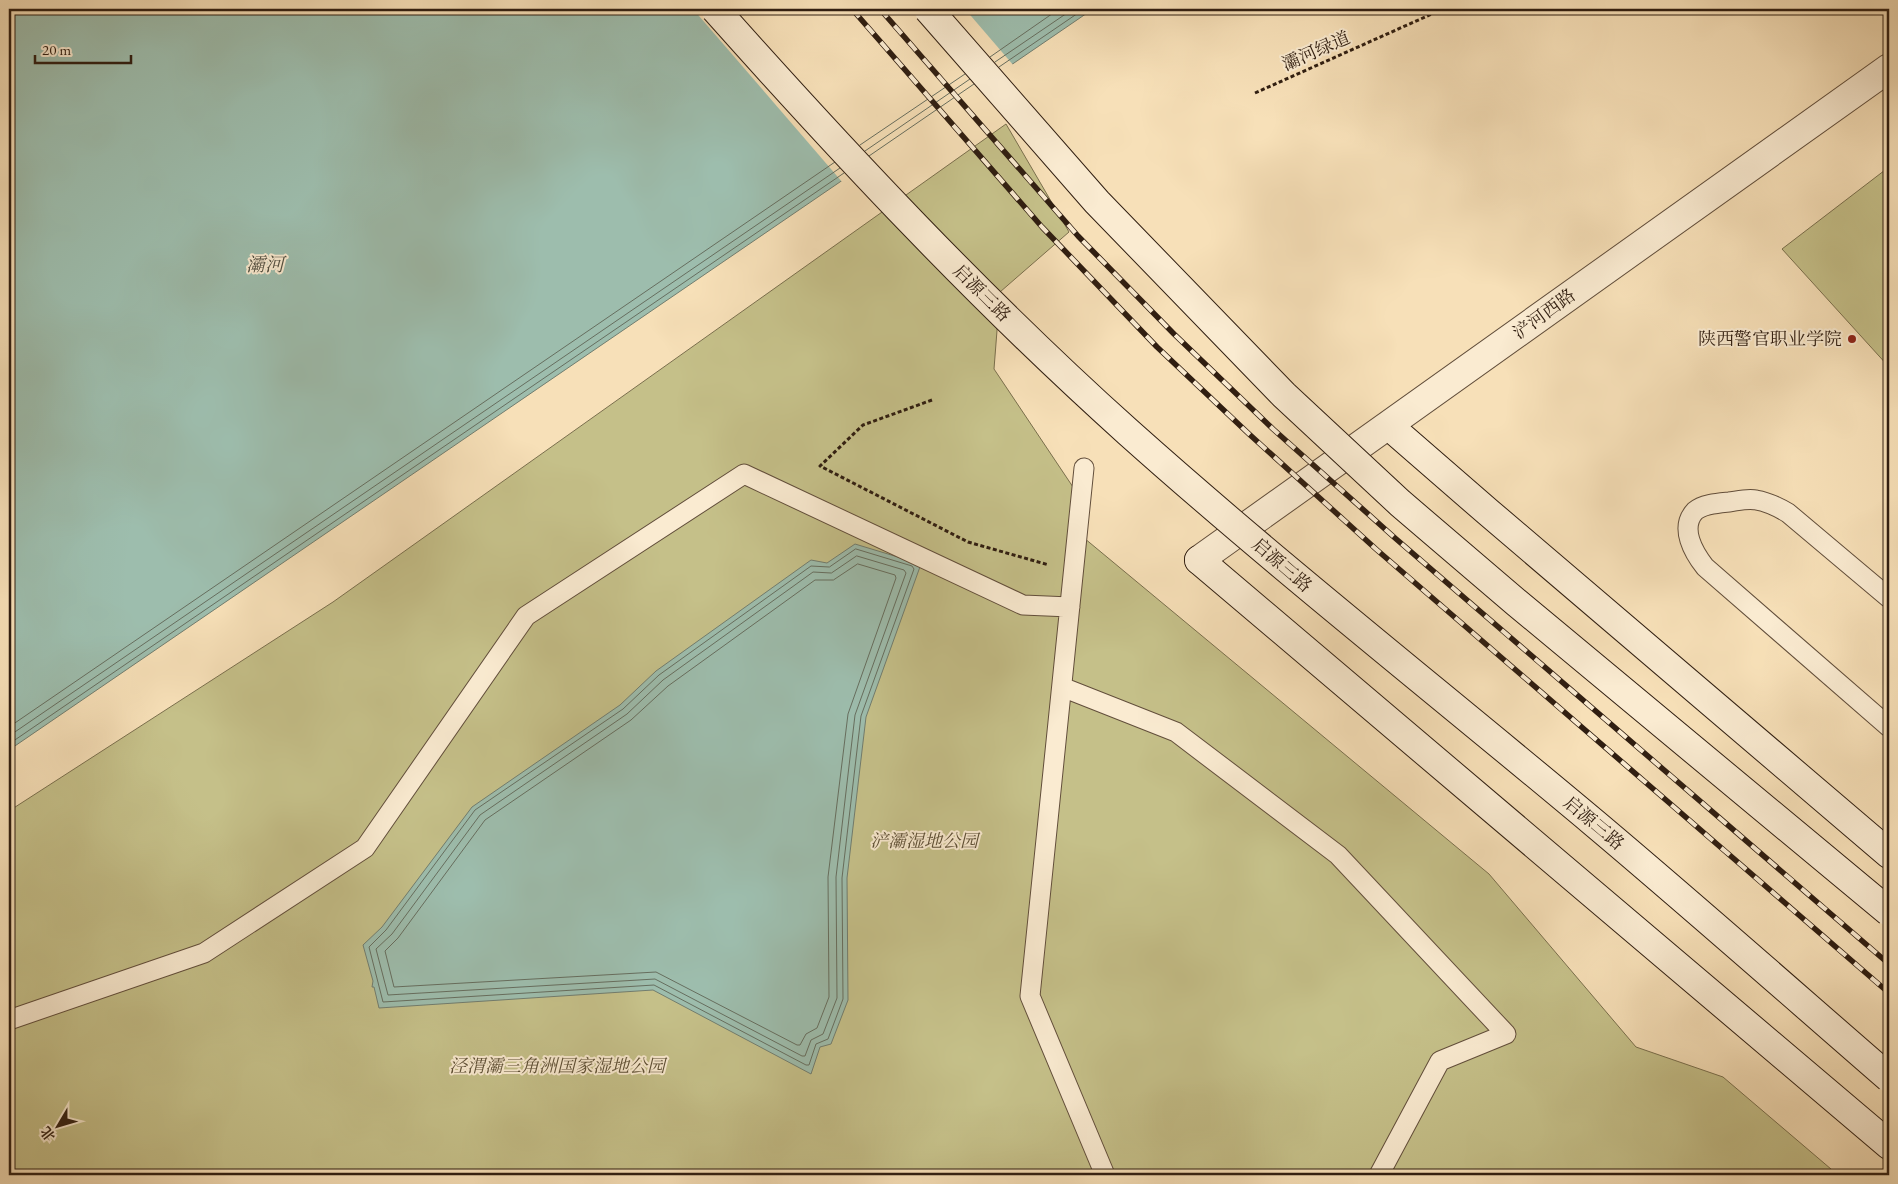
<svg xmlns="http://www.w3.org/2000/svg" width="1898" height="1184" font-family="'EB Garamond','Noto Serif SC',serif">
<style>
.green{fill:#c5c089;stroke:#7a6f4d}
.water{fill:#9dbdad;stroke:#717d6f}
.pier{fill:#f7e0b8}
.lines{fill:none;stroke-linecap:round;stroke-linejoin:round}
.shore{stroke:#666e5f;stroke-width:1}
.service-casing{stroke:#624e3b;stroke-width:21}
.tertiary-casing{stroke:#624e3b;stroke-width:30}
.secondary-casing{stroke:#301e11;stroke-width:30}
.path{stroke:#301e11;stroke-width:3;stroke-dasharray:4 2.5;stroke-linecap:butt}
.service{stroke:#faebd1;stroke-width:19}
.tertiary{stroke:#faebd1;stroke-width:28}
.secondary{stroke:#faebd1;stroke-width:28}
.rail-casing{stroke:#301e11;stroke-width:5.5}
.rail{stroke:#faebd1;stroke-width:4;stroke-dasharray:11;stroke-linecap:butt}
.secondary-bridge-casing{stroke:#301e11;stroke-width:30;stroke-linecap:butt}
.secondary-bridge{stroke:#faebd1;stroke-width:28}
.poi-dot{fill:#8f2418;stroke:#faebd1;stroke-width:2}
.labels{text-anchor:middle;stroke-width:4;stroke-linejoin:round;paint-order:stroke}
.street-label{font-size:18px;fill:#301e11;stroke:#faebd1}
.poi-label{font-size:18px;fill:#301e11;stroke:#faebd1;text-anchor:end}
.park-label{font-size:18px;font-style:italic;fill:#5d4f35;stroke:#faebd1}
.water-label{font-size:19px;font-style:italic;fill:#514e40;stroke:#faebd1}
</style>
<rect width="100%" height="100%" fill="#f7e0b8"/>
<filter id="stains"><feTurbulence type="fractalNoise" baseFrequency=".004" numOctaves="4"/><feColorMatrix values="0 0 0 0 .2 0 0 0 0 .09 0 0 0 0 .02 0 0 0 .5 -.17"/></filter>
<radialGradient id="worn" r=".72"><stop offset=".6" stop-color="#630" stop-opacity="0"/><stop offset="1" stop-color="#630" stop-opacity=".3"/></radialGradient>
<!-- green -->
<path class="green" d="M 1006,124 L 1069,232 L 1000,292 L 994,369 L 1081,499 L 1078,533 L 1489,874 L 1636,1047 L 1723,1077 L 1838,1175 L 9,1175 L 9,811 L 333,602 Z
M 1889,167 L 1889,367 L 1782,249 Z"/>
<!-- water -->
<path class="water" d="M 9,9 L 1093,9 L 9,750 Z
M 855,544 L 921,564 L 866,717 L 847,878 L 848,1000 L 831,1044 L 820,1047 L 811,1074 L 653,990 L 379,1008 L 374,987 L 372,987 L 373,981 L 363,945 L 382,927 L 472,807 L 620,705 L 656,671 L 811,560 L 827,563 Z"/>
<!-- pier -->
<path class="pier" d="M 693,9 L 965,9 L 1014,66 L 843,183 Z"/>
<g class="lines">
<!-- shore -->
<path class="shore" d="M 990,57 L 1059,9
M 995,62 L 1073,9
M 999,67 L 1084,9
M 860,145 L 965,74
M 865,151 L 970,79
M 869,156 L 974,84
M 856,549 L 912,566 L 914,569 L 861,716 L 842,878 L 843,999 L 828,1039 L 816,1044 L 809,1065 L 806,1065 L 654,985 L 383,1002 L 369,947 L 386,930 L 475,810 L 623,709 L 659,675 L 811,566 L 829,567 Z
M 857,556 L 904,570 L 906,573 L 855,715 L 836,877 L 837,998 L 823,1034 L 811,1040 L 805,1056 L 802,1056 L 655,979 L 388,995 L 376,949 L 392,934 L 480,815 L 627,714 L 663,680 L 813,572 L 831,573 Z
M 858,564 L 895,575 L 896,578 L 848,714 L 828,877 L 829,997 L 817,1028 L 806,1034 L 800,1045 L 797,1045 L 656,972 L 394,987 L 385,951 L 398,938 L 485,820 L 631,720 L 668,686 L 815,580 L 833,580 Z
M 9,727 L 835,162
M 9,736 L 840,168
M 9,744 L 844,173"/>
<defs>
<path id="service" d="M 1084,468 L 1030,996 L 1105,1175
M 1889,598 L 1788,513 C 1778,507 1768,502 1756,500 C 1748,498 1737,501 1729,502 C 1719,503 1703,504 1695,511 C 1679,528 1694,553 1705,567 L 1889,727
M 1062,687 L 1176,732 L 1338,855 L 1506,1034 L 1440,1061 L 1379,1175
M 9,1020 L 204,953 L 365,848 L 526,616 L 744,474 L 1023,605 L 1070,607"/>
<path id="tertiary" d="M 1199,560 L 1889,68"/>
<path id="secondary" d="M 1389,426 L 1488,512 L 1889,854
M 1199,560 L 1889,1145"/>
</defs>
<!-- service casing -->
<use href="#service" class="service-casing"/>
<!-- tertiary casing -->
<use href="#tertiary" class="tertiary-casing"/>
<!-- secondary casing -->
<use href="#secondary" class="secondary-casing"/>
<!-- path -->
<path class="path" d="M 1255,93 L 1443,9
M 932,400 L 863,425 L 820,466 L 968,542 L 1049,565"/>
<!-- service -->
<use href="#service" class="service"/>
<!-- tertiary -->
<use href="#tertiary" class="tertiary"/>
<!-- secondary -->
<use href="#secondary" class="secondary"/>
<defs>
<path id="rail" d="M 852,9 L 1042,227 L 1157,347 L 1249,434 L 1377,550 L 1889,993
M 880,9 L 1078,236 L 1174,334 L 1273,429 L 1395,538 L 1889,964"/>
</defs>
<!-- rail casing -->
<use href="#rail" class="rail-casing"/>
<!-- rail -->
<use href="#rail" class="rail"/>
<defs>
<path id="secondary-bridge" d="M 715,9 C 846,156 981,300 1128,432 C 1279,567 1438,692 1593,822 C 1693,906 1790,992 1889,1078
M 928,9 L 1097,202 L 1284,395 L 1400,503 L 1517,603 L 1889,912"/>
</defs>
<!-- secondary-bridge casing -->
<use href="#secondary-bridge" class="secondary-bridge-casing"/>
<!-- secondary-bridge -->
<use href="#secondary-bridge" class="secondary-bridge"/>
</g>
<!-- markers -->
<circle class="poi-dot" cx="1852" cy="339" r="5"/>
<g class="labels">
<!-- street labels -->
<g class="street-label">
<text transform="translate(1316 51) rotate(-24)" y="6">灞河绿道</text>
<text transform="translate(982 293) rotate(45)" y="6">启源三路</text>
<text transform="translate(1544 314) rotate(-36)" y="6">浐河西路</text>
<text transform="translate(1282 565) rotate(41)" y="6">启源三路</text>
<text transform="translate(1594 823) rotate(40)" y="6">启源三路</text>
</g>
<!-- poi labels -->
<g class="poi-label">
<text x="1842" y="345">陕西警官职业学院</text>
</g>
<!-- park labels -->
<g class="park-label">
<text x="924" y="847">浐灞湿地公园</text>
<text x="557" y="1072">泾渭灞三角洲国家湿地公园</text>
</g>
<!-- water labels -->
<g class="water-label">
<text x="265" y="271">灞河</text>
</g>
</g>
<!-- margin -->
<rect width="1898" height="1184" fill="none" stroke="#f7e0b8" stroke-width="30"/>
<rect x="10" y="10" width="1878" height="1164" fill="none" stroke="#301e11" stroke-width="2.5"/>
<rect x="15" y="15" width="1868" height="1154" fill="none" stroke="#301e11"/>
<!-- north arrow -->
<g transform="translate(58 1126) rotate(232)" stroke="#faebd1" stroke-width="4" paint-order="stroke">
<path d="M0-4L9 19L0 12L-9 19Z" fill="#301e11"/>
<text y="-8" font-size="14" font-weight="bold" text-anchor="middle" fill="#301e11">北</text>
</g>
<!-- scale -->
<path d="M35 55v8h96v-8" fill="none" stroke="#301e11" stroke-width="2.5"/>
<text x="42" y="55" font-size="15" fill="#301e11" stroke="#faebd1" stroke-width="4" paint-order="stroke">20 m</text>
<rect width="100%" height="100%" filter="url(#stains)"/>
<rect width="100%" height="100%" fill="url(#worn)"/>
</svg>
